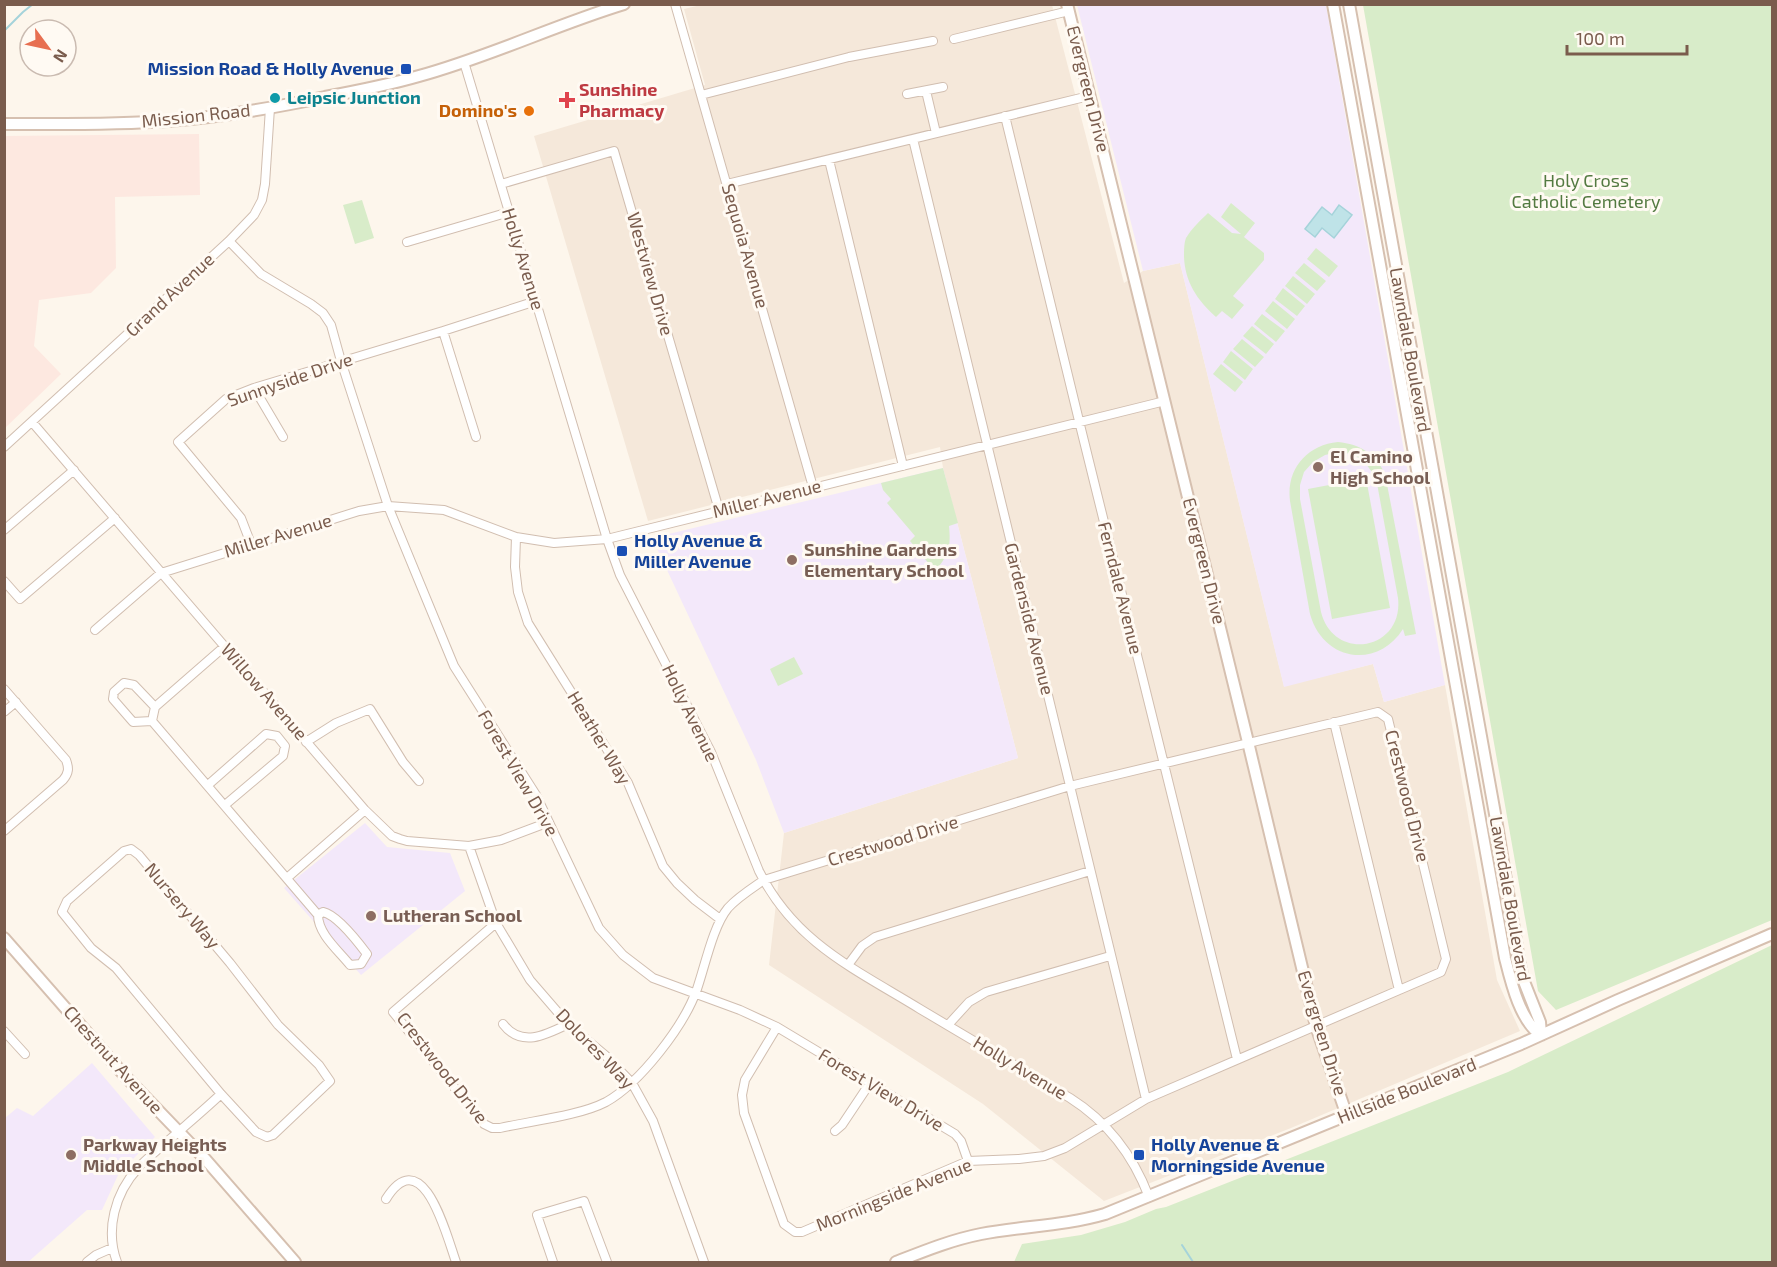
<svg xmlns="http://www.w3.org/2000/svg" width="1777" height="1267" font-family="'Exo 2',sans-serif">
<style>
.residential{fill:#f5e8da}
.commercial{fill:#fde8e0}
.education{fill:#f3e8fa}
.green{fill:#d8ecc9;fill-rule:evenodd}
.water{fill:#bfe3e8;stroke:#a5d3da;stroke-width:1.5}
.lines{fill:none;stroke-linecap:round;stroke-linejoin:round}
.stream{stroke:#a5d3da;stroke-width:2}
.street-casing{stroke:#d1beb0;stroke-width:10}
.secondary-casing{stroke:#d6c0b0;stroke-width:14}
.street{stroke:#fff;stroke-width:8}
.secondary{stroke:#fff;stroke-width:10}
.transit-dot{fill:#1a4fb4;stroke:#fffaf3;stroke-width:2}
.culture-dot{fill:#0f9aa8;stroke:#fffaf3;stroke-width:2}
.health-dot{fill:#e0444e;stroke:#fffaf3;stroke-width:2}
.food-dot{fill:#e8710a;stroke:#fffaf3;stroke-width:2}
.education-dot{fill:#8d6e63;stroke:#fffaf3;stroke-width:2}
.labels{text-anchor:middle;stroke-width:6;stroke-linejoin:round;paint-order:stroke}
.transit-label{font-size:18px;font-weight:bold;fill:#164399;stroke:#fffaf3;text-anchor:start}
.street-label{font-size:18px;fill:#7a5c4d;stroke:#fffaf3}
.health-label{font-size:18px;font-weight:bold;fill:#be3a42;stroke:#fffaf3;text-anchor:start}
.culture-label{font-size:18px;font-weight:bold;fill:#0d838f;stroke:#fffaf3;text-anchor:start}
.food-label{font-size:18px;font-weight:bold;fill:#c56008;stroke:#fffaf3;text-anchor:end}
.park-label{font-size:18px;fill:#537a41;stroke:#fffaf3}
.education-label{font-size:18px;font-weight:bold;fill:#785e54;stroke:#fffaf3;text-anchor:start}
</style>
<rect width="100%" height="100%" fill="#fdf6ec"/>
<!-- residential -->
<path class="residential" d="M 705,4 L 1052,5 L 1124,283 L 1143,271 L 1180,263 L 1284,686 L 1373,664 L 1384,702 L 1445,685 L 1497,980 L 1520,1031 L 1291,1128 L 1104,1201 L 983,1104 L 769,965 L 784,833 L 1018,758 L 943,468 L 940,447 L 648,521 L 534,136 L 705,85 L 684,9 Z"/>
<!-- commercial -->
<path class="commercial" d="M 199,134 L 200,195 L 115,197 L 116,268 L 91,293 L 39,300 L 34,346 L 61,374 L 5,428 L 5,136 Z"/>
<!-- education -->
<path class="education" d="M 1077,5 L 1326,5 L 1445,685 L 1384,702 L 1373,664 L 1284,687 L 1180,263 L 1143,271 Z
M 943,468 L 1018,758 L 784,833 L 756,760 L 652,538 Z
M 365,823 L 387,847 L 450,853 L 465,891 L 361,975 L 284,888 Z
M 92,1063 L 155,1137 L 119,1173 L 102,1210 L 87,1210 L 28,1262 L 5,1262 L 5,1118 L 17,1108 L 33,1116 Z"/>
<!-- green -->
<path class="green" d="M 1363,5 L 1772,5 L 1772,920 L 1556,1010 L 1538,991 Z
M 362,200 L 374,238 L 355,244 L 343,205 Z
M 1231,203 L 1255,223 L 1244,237 L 1264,253 L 1264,260 L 1233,296 L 1244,305 L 1232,319 L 1222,311 L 1216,317 C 1197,300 1185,282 1184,257 C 1184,251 1184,243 1186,238 C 1191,229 1201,220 1208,213 L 1232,233 L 1241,234 L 1221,217 Z
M 1316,248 L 1338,266 L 1329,277 L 1307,259 Z
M 1304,263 L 1326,281 L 1317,291 L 1295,273 Z
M 1293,276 L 1315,294 L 1307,304 L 1285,286 Z
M 1283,288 L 1305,306 L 1297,316 L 1275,299 Z
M 1273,301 L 1295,319 L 1287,329 L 1265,311 Z
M 1262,314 L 1285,331 L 1276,342 L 1254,324 Z
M 1252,326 L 1274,344 L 1266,354 L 1243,336 Z
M 1242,339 L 1264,357 L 1255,367 L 1233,349 Z
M 1231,351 L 1253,369 L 1245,380 L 1223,362 Z
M 1221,364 L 1243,382 L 1235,392 L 1213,374 Z
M 1338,442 C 1360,444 1376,454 1385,474 L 1416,634 L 1405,636 L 1403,629 C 1377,670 1323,661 1310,614 L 1290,501 C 1286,469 1307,445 1338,442 ZM 1338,452 L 1352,454 L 1364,461 L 1376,478 L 1398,598 C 1404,650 1334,663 1321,612 L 1300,499 L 1300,485 L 1304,472 L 1313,462 L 1325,455 Z
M 943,468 L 958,523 L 949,526 C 951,547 949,555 935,571 L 910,541 L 915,536 L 887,503 L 891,499 L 883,490 L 881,483 Z
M 1366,478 L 1390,608 L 1332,619 L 1308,489 Z
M 794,657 L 803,674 L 778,686 L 770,669 Z
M 1772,945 L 1772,1262 L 1014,1262 L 1022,1244 L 1081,1235 L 1125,1222 L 1156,1209 L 1166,1207 L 1508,1072 Z"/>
<!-- water -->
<path class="water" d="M 1339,205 L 1352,215 L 1334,238 L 1322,228 L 1315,237 L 1305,229 L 1322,207 L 1332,215 Z"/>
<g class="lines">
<!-- stream -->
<path class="stream" d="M 4,31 L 23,12 L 33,4
M 1182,1245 L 1193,1262"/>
<defs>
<path id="street" d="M 675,4 L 813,487
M 954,39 L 1069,11
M 464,62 L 607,539 L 620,575 L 711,752 L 759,871 C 795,943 855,969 920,1009 C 970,1039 1020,1068 1070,1098 C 1108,1122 1133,1155 1149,1197
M 926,91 L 936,133
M 907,94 L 943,87
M 701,95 L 849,57 L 933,41
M 1005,116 L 1081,429 L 1237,1059
M 913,139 L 1146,1099
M 829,160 L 903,466
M 501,184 L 614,151 L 719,510
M 727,184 L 1089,96
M 229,241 L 261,274 L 311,304 L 323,313 L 331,325 L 341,361 L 388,506 L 454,666 L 536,795 L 599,928 L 623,955 L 653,978 L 740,1010 L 777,1027 L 955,1134 L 961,1141 L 968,1161
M 407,242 L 509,212
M 443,331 L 476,437
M 254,388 L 283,437
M 32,422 L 365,810 L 392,836 L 400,839 L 407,841 L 469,846 L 501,840 L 549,822
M 4,447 L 229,241 L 254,215 L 262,200 L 265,184 L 270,108
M 4,530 L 74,470
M 516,537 L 515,567 L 518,592 L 528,623 L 628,783 L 663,866 L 677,883 L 695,900 L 720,919
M 251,544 L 241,518 L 178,442 L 226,399 L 254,388 L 443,331 L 536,301
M 4,581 L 20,599 L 115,518
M 95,630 L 161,573 L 359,511 L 388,506 L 444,510 L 516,537 L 554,543 L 607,539 L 1165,401
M 4,689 L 66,760 C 69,768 69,773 63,780 L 4,831
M 155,707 L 225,646
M 4,712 L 16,702
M 152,721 L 133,722 L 113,699 L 114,692 L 124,683 L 134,685 L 155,707 L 152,721 L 318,915
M 1334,722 L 1399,990
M 306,742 L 336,723 L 370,709 L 403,762 L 419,781
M 208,785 L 266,734 L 277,736 L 285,746 L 283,756 L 225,805
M 469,846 L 496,923 L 530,980 L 568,1024 L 605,1055 L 632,1083 L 653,1121 L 704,1262
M 131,849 L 139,855 L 230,963 L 278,1025 L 319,1065 L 330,1081 L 273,1135 L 267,1137 L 256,1132 L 221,1094 L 116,968 L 91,948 L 62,912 L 67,901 L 124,851 Z
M 287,878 L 365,810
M 323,912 C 337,915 358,942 367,954 L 361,964 L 350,965 C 339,951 318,934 318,915 Z
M 496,923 L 393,1012 L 484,1124 L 492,1128 L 500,1128 C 530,1121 579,1116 606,1102 C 640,1083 684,1026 697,989 C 705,966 713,926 728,908 C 738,897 751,889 764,880 L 1070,786 L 1378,712 L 1388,719 L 1446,959 L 1441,972 L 1146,1099 L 1065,1148 L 1044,1156 L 1019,1159 L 968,1161 L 802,1232 L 795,1232 L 784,1224 L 744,1113 L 742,1095 L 745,1080 L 777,1027
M 848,965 L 862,946 L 875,937 L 1090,871
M 503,1024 C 521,1048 546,1035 568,1024
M 948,1025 L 969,1002 L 986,992 L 1110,956
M 4,1031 L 25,1054
M 835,1131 L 842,1125 L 870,1083
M 386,1199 C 423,1140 447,1237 456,1262
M 87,1262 L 96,1255 L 112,1248
M 117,1262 C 105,1230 115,1193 138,1168 C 147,1158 159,1149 169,1140 C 186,1125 204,1110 221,1094
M 553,1262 L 537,1215 L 584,1201 L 607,1262"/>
<path id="secondary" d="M 1067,4 L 1248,742 L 1316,1026 L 1347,1116
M 1333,4 L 1505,958 C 1511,982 1520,1021 1541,1035
M 1349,4 L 1497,825 L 1519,960 L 1523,979 L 1540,1022 L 1541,1035
M 4,124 C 59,124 114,125 168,121 C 221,117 273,108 325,97 C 357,91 388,85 419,76 C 489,57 555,25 624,4
M 4,938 L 125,1076 L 206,1160 L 295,1262
M 896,1262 C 924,1251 951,1240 981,1234 C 1022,1226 1064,1226 1105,1214 L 1521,1044 L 1618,1000 L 1772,934"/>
</defs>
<!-- street casing -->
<use href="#street" class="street-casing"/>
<!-- secondary casing -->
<use href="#secondary" class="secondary-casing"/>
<!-- street -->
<use href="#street" class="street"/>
<!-- secondary -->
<use href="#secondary" class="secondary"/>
</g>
<!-- markers -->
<g class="transit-dot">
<rect x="400" y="63" width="12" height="12" rx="3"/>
<rect x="616" y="545" width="12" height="12" rx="3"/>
<rect x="1133" y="1149" width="12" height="12" rx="3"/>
</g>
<circle class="culture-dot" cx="275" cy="98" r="6"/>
<path class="health-dot" d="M564 91h6v6h6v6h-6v6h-6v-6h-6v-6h6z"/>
<circle class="food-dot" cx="529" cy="111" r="6"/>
<g class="education-dot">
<circle cx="1318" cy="467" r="6"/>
<circle cx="792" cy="560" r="6"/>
<circle cx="371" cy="916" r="6"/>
<circle cx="71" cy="1155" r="6"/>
</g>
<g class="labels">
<!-- transit labels -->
<g class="transit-label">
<text x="394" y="75" text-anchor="end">Mission Road &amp; Holly Avenue</text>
<text x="634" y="547">Holly Avenue &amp;<tspan x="634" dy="21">Miller Avenue</tspan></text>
<text x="1151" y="1151">Holly Avenue &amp;<tspan x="1151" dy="21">Morningside Avenue</tspan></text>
</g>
<!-- street labels -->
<g class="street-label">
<text transform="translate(1088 89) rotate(76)" y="6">Evergreen Drive</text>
<text transform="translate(196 116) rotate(-6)" y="6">Mission Road</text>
<text transform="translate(745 246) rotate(74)" y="6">Sequoia Avenue</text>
<text transform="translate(523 259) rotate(73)" y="6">Holly Avenue</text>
<text transform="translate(650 274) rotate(74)" y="6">Westview Drive</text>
<text transform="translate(170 295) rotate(-43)" y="6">Grand Avenue</text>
<text transform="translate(1410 350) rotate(80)" y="6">Lawndale Boulevard</text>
<text transform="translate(290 380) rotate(-19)" y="6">Sunnyside Drive</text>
<text transform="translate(767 499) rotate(-14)" y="6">Miller Avenue</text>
<text transform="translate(278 536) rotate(-17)" y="6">Miller Avenue</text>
<text transform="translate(1204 561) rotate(76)" y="6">Evergreen Drive</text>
<text transform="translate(1120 588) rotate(76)" y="6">Ferndale Avenue</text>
<text transform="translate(1029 619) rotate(76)" y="6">Gardenside Avenue</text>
<text transform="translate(264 692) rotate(49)" y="6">Willow Avenue</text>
<text transform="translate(690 713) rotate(64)" y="6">Holly Avenue</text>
<text transform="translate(599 738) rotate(59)" y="6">Heather Way</text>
<text transform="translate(518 773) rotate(60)" y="6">Forest View Drive</text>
<text transform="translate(1407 796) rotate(76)" y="6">Crestwood Drive</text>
<text transform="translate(893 841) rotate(-17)" y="6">Crestwood Drive</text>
<text transform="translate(1510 899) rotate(80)" y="6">Lawndale Boulevard</text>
<text transform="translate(182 906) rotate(50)" y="6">Nursery Way</text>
<text transform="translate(1322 1033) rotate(73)" y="6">Evergreen Drive</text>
<text transform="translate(595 1049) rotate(46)" y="6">Dolores Way</text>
<text transform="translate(113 1060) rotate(48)" y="6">Chestnut Avenue</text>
<text transform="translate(442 1068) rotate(52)" y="6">Crestwood Drive</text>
<text transform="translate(1020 1068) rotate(31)" y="6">Holly Avenue</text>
<text transform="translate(881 1090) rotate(31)" y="6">Forest View Drive</text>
<text transform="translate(1407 1091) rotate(-22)" y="6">Hillside Boulevard</text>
<text transform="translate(894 1195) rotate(-22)" y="6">Morningside Avenue</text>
</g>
<!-- health labels -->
<g class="health-label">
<text x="579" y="96">Sunshine<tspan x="579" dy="21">Pharmacy</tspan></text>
</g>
<!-- culture labels -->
<g class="culture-label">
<text x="287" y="104">Leipsic Junction</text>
</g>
<!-- food labels -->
<g class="food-label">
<text x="517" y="117">Domino's</text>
</g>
<!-- park labels -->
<g class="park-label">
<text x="1586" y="187">Holy Cross<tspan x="1586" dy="21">Catholic Cemetery</tspan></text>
</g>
<!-- education labels -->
<g class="education-label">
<text x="1330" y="463">El Camino<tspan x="1330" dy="21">High School</tspan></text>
<text x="804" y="556">Sunshine Gardens<tspan x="804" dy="21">Elementary School</tspan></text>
<text x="383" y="922">Lutheran School</text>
<text x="83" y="1151">Parkway Heights<tspan x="83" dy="21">Middle School</tspan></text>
</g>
</g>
<!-- border -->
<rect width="1777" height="1267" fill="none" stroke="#7a5c4d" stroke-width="12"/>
<!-- north arrow -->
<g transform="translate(48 48) rotate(123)"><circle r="28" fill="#fffaf3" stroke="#cabbb1" stroke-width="1.5"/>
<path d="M0-4.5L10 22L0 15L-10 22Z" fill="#e76f51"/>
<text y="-9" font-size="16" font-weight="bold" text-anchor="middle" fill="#7a5c4d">N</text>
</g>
<!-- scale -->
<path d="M1567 45v9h120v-9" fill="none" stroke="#7a5c4d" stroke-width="3"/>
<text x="1576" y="45" font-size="18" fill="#7a5c4d" stroke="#fffaf3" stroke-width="4.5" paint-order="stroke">100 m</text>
</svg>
